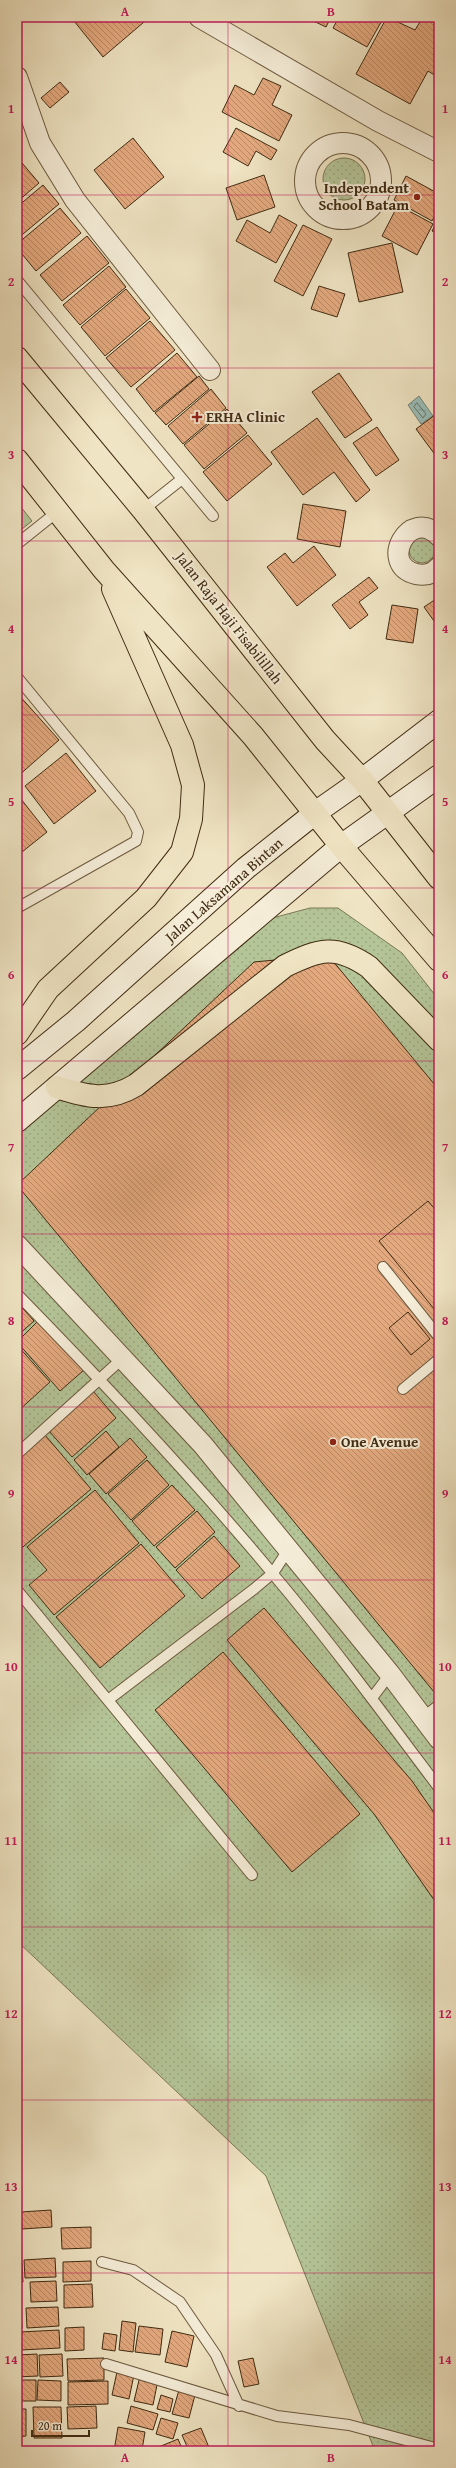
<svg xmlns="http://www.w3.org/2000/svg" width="456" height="2468" font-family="'Gentium Book Plus',serif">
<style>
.grass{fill:url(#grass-dots);stroke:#7a7855}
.park{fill:url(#park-tufts);stroke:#7a7855}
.water{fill:url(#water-ripples);stroke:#768376}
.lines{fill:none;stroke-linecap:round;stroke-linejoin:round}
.shore{stroke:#6d7466;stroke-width:1}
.building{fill:url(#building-back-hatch);stroke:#402b12}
.service-casing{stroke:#6c593e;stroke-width:12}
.minor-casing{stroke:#6c593e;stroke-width:22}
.secondary-casing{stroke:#402b12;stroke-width:24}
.primary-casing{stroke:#402b12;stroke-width:24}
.path{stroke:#402b12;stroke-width:2.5;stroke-dasharray:1 2;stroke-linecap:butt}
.service{stroke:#f5edd8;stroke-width:10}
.minor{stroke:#f5edd8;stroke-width:20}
.secondary{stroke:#f5edd8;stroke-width:22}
.primary{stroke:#efe4c3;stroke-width:22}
.grid{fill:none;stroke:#c2185b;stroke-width:1;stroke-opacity:0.55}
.poi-dot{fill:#8f2418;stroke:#f5edd8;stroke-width:1.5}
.labels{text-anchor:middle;stroke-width:4;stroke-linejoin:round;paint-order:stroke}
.poi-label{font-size:15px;font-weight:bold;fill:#402b12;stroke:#f5edd8;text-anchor:start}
.street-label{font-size:15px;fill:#402b12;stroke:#f5edd8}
.neatline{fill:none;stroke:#c2185b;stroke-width:1.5}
.grid-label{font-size:13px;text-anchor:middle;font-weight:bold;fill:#c2185b}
</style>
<defs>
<pattern id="grass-dots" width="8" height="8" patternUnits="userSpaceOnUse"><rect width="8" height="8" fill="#b4c598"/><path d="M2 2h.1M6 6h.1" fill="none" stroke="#9ca982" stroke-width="1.8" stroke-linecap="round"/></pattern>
<pattern id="park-tufts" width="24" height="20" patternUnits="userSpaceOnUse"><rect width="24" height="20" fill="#b4c598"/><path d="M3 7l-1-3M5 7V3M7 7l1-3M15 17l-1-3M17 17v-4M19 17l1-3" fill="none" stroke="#9ca982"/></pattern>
<pattern id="water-ripples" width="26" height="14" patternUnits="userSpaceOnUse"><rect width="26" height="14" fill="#9abeb9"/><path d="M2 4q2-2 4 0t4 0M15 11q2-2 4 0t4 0" fill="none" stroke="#7f9b95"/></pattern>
<pattern id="building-back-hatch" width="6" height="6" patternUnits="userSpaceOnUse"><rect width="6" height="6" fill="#e4a97f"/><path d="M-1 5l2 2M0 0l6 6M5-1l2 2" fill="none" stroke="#ba8a67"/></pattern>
</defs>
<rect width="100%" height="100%" fill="#efe4c3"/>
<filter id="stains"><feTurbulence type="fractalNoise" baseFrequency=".005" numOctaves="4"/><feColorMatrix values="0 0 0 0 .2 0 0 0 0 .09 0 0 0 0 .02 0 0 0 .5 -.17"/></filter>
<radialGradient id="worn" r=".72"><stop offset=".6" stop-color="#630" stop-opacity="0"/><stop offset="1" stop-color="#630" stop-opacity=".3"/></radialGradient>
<!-- grass -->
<path class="grass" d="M323 179a21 21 0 1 1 42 0a21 21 0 1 1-42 0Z
M409 550a13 13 0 1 1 26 0a13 13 0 1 1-26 0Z
M 310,908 L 338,908 L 402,953 L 439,1000 L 439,2451 L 375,2451 L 266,2176 L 17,1941 L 17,1122 L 231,929 Z"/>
<!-- park -->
<path class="park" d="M 17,502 L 32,521 L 17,533 Z"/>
<!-- water -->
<path class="water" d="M 419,396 L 433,416 L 421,424 L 408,405 Z"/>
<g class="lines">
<!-- shore -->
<path class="shore" d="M 417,403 L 426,414 L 423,418 L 414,407 Z"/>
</g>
<!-- building -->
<path class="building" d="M 80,17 L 140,17 L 144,22 L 103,57 L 74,21 Z
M 305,17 L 331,17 L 326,27 Z
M 339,17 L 384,17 L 367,47 L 333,28 Z
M 387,17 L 415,30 L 423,17 L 434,17 L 439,20 L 439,78 L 428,71 L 410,104 L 356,74 Z
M 263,78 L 281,86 L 272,105 L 292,115 L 279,141 L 222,112 L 235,85 L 254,95 Z
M 60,82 L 69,92 L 50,108 L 41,98 Z
M 236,128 L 277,150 L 271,160 L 256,151 L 248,166 L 223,152 Z
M 133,138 L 164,177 L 125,209 L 94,170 Z
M 17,157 L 39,183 L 17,202 Z
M 264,175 L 275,207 L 237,220 L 226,188 Z
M 406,176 L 439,194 L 439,208 L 432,221 L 394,200 Z
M 43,185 L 59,204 L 17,239 L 17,207 Z
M 398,205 L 433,224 L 417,255 L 382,236 Z
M 60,208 L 81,233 L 36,271 L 17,248 L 17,244 Z
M 279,215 L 297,225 L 276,263 L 236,241 L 247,220 L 270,233 Z
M 439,218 L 439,234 L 432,231 Z
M 303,225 L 332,239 L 303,296 L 274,281 Z
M 87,236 L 109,263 L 62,301 L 40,275 Z
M 392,243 L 403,292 L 359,302 L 348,253 Z
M 109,266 L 126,287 L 80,325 L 63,305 Z
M 319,286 L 345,294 L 337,317 L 311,309 Z
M 126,289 L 150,318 L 105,356 L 81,327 Z
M 150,321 L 175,350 L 131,387 L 106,358 Z
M 177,353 L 197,377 L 154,412 L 136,389 Z
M 339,373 L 372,420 L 345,438 L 312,392 Z
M 199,376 L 209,389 L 166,425 L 155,413 Z
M 211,389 L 226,408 L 183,444 L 168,426 Z
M 227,409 L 247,433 L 204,469 L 184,445 Z
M 439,412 L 439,460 L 416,429 Z
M 317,418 L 370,490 L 356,502 L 334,472 L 303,495 L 271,452 Z
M 377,427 L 399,460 L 376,476 L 353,443 Z
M 248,435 L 272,464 L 227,501 L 203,472 Z
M 303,504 L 346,511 L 340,547 L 297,539 Z
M 314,546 L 336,575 L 297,606 L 267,567 L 285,553 L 293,563 Z
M 369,577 L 378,588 L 359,602 L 368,615 L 350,629 L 332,605 Z
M 439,597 L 439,628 L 424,607 Z
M 392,605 L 418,609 L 413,643 L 386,639 Z
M 17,693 L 59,740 L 17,777 Z
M 66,753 L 96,791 L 54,824 L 25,786 Z
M 17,794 L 47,832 L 17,856 Z
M 328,955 L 439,1090 L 439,1698 L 17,1185 L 254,962 Z
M 428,1201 L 439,1214 L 439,1315 L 379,1241 Z
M 17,1302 L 34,1321 L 17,1336 Z
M 408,1312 L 430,1339 L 411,1355 L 389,1328 Z
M 39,1320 L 84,1370 L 60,1391 L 17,1342 Z
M 17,1345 L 50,1382 L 17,1412 Z
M 93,1391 L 116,1418 L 72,1457 L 49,1431 Z
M 106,1431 L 119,1447 L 87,1475 L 74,1460 Z
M 45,1435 L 91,1489 L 17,1552 L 17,1459 Z
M 130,1438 L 147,1457 L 106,1494 L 89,1474 Z
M 147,1460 L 169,1485 L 131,1520 L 108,1494 Z
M 172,1485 L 195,1510 L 154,1546 L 132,1521 Z
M 95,1490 L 139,1543 L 54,1615 L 29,1585 L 47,1570 L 27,1547 Z
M 197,1511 L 215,1532 L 175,1568 L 156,1547 Z
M 214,1536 L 240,1566 L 202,1599 L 176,1570 Z
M 141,1544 L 185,1596 L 100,1668 L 56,1617 Z
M 264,1608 L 412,1781 L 439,1820 L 439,1907 L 374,1814 L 227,1640 Z
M 223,1652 L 360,1814 L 292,1872 L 155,1710 Z
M 51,2210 L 52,2227 L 22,2229 L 21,2212 Z
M 91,2227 L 91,2248 L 62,2249 L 61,2228 Z
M 55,2258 L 56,2277 L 25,2278 L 24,2260 Z
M 91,2261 L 91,2281 L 63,2282 L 63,2262 Z
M 17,2263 L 22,2263 L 23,2282 L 17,2283 Z
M 56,2281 L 57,2301 L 31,2302 L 30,2282 Z
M 92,2284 L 93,2307 L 64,2308 L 64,2285 Z
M 58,2307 L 59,2326 L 27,2328 L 26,2308 Z
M 17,2309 L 21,2309 L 22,2328 L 17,2328 Z
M 122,2321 L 136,2323 L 133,2352 L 119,2350 Z
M 139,2326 L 163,2329 L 160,2355 L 135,2352 Z
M 84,2327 L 84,2350 L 65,2351 L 65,2328 Z
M 59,2330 L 60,2348 L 21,2350 L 20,2332 Z
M 172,2331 L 194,2336 L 187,2367 L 165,2362 Z
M 104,2333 L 117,2335 L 115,2351 L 102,2349 Z
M 37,2354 L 38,2376 L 17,2377 L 17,2355 Z
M 62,2354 L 63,2376 L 40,2377 L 39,2355 Z
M 104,2358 L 104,2380 L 68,2381 L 67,2359 Z
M 253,2358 L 259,2384 L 244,2387 L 238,2361 Z
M 118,2367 L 135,2370 L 129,2399 L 112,2395 Z
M 140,2376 L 158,2380 L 153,2405 L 134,2401 Z
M 17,2380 L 36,2380 L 36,2401 L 17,2401 Z
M 38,2380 L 61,2381 L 61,2401 L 37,2400 Z
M 108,2381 L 108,2404 L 68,2405 L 68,2382 Z
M 179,2390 L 195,2395 L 189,2418 L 172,2414 Z
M 161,2395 L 173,2399 L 170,2412 L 157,2409 Z
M 96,2406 L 97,2428 L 68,2429 L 67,2407 Z
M 131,2406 L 158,2414 L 153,2430 L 127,2423 Z
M 33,2407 L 61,2407 L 62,2438 L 34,2438 Z
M 17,2409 L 26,2409 L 26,2436 L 17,2437 Z
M 161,2418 L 178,2423 L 173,2439 L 156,2434 Z
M 118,2427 L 145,2432 L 142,2450 L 130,2448 L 129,2451 L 114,2451 Z
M 201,2428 L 210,2450 L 189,2451 L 182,2435 Z
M 178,2439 L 183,2451 L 149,2451 Z
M 26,2448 L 46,2448 L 46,2451 L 26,2451 Z"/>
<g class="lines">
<defs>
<path id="service" d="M 17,280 L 213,516
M 143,510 L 182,479
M 17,544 L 57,512
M 17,677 L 129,813 L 138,832 L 136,841 L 17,908
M 383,1267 L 439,1337
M 17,1294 C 105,1384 192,1477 273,1574 C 331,1643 385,1716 439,1788
M 403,1389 L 439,1359
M 17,1454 L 123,1358
M 17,1590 L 252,1875
M 372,1698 L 390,1674
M 108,1700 L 254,1589 L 273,1573 L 288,1550
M 424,1717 L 439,1705
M 102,2262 L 133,2270 L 180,2302 L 216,2355 L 239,2406
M 106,2364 L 277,2416 L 349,2425 L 439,2449"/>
<path id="minor" d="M 199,17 L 378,121 L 439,152
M 17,77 L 40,143 L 75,200 L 210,370
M305 181a38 38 0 1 1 76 0a38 38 0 1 1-76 0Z
M 439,536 C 409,506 378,565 416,574 C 425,576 433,574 439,567
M 17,1245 L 203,1445 L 390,1674 L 439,1739"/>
<path id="secondary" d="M 17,1069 L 76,1021 L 246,868 L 315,813 L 362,780 L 439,721
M 17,1121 L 341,846 L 439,776"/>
<path id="primary" d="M 17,358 L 143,510 L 325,740 L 362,780 L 439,878
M 17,460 L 104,570 L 253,736 L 341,846 L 439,960
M 17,1034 L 48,989 L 146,898 L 182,852 L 191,819 L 193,785 L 182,745 L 113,589
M 57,1087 C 87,1097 108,1102 136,1085 L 285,966 C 319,949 336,944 369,967 L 439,1040"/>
</defs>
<!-- service casing -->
<use href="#service" class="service-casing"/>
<!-- minor casing -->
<use href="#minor" class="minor-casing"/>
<!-- secondary casing -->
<use href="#secondary" class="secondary-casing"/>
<!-- primary casing -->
<use href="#primary" class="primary-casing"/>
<!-- path -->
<path class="path" d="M 17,517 L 22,523"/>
<!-- service -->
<use href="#service" class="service"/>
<!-- minor -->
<use href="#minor" class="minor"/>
<!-- secondary -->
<use href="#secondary" class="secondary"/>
<!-- primary -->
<use href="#primary" class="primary"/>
</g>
<!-- grid -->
<path class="grid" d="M 228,17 L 228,2451M 17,195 L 439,195M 17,368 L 439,368M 17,541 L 439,541M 17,715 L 439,715M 17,888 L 439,888M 17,1061 L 439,1061M 17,1234 L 439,1234M 17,1407 L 439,1407M 17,1580 L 439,1580M 17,1753 L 439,1753M 17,1927 L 439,1927M 17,2100 L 439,2100M 17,2273 L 439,2273"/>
<!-- markers -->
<g class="poi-dot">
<circle cx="417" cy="197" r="4"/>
<path d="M195 411h4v4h4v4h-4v4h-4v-4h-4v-4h4z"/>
<circle cx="333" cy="1442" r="4"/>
</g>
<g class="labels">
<!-- poi labels -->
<g class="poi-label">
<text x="409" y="193" text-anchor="end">Independent<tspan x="409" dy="17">School Batam</tspan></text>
<text x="206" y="422">ERHA Clinic</text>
<text x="341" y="1447">One Avenue</text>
</g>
<!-- street labels -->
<g class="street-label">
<text transform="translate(229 618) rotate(52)" y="5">Jalan Raja Haji Fisabilillah</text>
<text transform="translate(224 890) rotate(-41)" y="5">Jalan Laksamana Bintan</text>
</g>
</g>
<!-- margin -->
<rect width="456" height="2468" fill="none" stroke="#efe4c3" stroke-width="44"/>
<!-- scale -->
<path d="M32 2430v6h57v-6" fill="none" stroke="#402b12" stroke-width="2"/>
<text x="38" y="2430" font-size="12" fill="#402b12" stroke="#f5edd8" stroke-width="3" paint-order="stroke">20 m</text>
<rect x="22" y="22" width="412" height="2424" class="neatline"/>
<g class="grid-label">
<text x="125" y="16">A</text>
<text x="331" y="16">B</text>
<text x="11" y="113">1</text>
<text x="445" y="113">1</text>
<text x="11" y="286">2</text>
<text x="445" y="286">2</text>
<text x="11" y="459">3</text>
<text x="445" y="459">3</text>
<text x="11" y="633">4</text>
<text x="445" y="633">4</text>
<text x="11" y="806">5</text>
<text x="445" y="806">5</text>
<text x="11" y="979">6</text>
<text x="445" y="979">6</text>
<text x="11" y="1152">7</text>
<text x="445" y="1152">7</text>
<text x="11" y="1325">8</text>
<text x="445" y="1325">8</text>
<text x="11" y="1498">9</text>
<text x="445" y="1498">9</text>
<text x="11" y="1671">10</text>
<text x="445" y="1671">10</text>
<text x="11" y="1845">11</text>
<text x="445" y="1845">11</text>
<text x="11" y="2018">12</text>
<text x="445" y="2018">12</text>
<text x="11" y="2191">13</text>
<text x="445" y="2191">13</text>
<text x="11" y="2364">14</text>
<text x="445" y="2364">14</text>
<text x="125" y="2462">A</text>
<text x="331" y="2462">B</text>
</g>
<rect width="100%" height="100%" filter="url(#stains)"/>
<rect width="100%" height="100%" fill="url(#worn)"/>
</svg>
